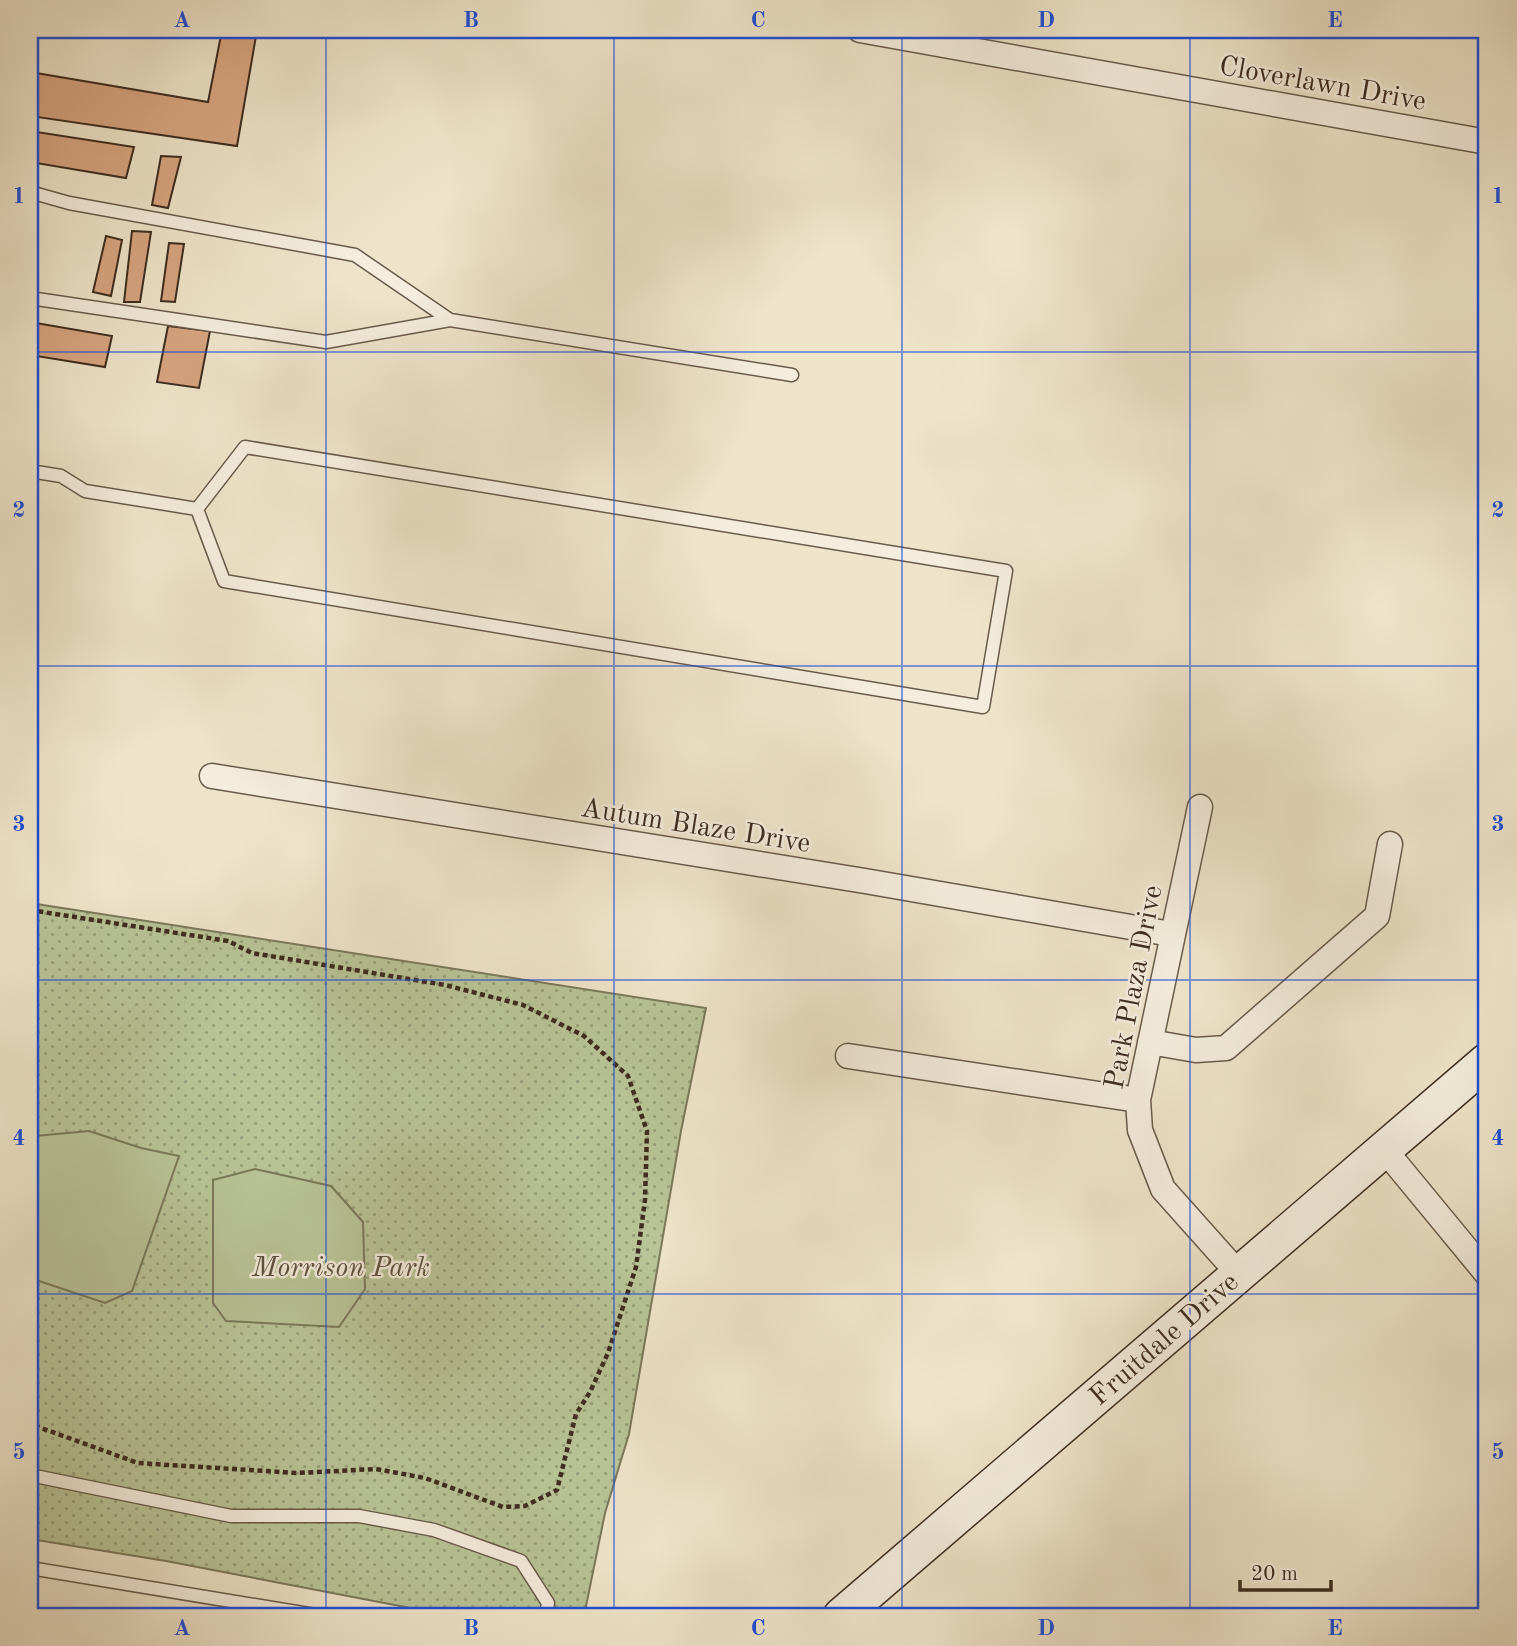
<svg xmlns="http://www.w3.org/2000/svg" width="1517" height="1646" font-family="'Old Standard TT',serif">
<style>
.green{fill:url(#green-dots);stroke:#7a785b;stroke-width:2}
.pitch{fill:#b8c497;stroke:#7a785b;stroke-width:2}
.building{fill:#d6a47f;stroke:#3d2c1f;stroke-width:2}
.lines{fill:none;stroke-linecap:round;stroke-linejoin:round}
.lane-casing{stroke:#695a4a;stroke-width:15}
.street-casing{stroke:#695a4a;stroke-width:27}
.secondary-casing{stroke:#3d2c1f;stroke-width:38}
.path{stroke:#3d2c1f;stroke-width:4.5;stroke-dasharray:5 3.5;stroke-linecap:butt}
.lane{stroke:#f4eddd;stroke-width:12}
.street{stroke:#f4eddd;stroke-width:24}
.secondary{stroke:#f4eddd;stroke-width:35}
.grid{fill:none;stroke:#1d4ed8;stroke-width:2;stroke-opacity:0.55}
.labels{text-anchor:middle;stroke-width:5;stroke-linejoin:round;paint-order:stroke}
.street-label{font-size:28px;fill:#3d2c1f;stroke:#f4eddd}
.park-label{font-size:28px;font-style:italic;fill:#5c523d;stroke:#f4eddd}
.neatline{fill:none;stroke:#1d4ed8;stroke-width:2.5}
.grid-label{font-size:23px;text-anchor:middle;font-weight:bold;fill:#1d4ed8}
</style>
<defs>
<pattern id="green-dots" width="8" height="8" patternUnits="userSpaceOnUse" patternTransform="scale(1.75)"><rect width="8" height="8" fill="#b8c497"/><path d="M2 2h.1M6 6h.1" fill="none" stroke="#979f7b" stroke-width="1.8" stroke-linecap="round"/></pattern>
</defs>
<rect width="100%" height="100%" fill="#eee4ca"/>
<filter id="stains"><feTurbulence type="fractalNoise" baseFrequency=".00286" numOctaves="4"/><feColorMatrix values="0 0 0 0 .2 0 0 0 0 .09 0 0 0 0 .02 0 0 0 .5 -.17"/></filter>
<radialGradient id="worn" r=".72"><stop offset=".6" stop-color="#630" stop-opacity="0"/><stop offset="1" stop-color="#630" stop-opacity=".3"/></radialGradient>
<!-- green -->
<path class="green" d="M 30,903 L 706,1008 L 681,1131 L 629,1434 L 605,1513 L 584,1616 L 452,1616 L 166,1561 L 30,1539 Z"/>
<!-- pitch -->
<path class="pitch" d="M 89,1131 L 141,1148 L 179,1156 L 132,1291 L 105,1303 L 30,1278 L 30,1141 L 35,1136 Z
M 255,1169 L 331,1186 L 363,1222 L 365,1289 L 339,1327 L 226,1321 L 213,1303 L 213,1180 Z"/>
<!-- building -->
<path class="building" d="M 222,30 L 257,30 L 237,146 L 30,116 L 30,72 L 208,102 Z
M 30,131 L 134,147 L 126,178 L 30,162 Z
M 161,156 L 181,157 L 168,208 L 152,205 Z
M 132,231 L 151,232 L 140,302 L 124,302 Z
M 106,236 L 122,240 L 111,296 L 93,292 Z
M 169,243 L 184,244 L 175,302 L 161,301 Z
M 30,322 L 112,336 L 105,367 L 30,355 Z
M 168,326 L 210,331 L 199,388 L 157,382 Z"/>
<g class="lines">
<defs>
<path id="lane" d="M 30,192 L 69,203 L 355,255 L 450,320
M 30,298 L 326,342 L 450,320 L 792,375
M 245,447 L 1006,571 L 983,707 L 224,581 L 197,509 Z
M 30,471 L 61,476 L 85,491 L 197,509
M 30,1475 L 231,1516 L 359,1516 L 434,1530 L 521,1561 L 548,1603 L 546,1616
M 30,1568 L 321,1616"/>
<path id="street" d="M 860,30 L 1487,142
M 212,776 L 865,881 L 1171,934
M 1200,807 L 1138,1100 L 1140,1130 L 1163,1189 L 1238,1273
M 1150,1042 L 1196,1050 L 1226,1048 L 1377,916 L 1390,844
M 848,1056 L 1138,1100
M 1384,1149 L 1487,1274"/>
<path id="secondary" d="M 841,1616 L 1487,1061"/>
</defs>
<!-- lane casing -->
<use href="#lane" class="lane-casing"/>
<!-- street casing -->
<use href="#street" class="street-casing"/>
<!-- secondary casing -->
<use href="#secondary" class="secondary-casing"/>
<!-- path -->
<path class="path" d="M 30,910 L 228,941 L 252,953 L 445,985 L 523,1005 L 584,1036 L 628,1076 L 647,1131 L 645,1200 L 636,1267 L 608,1353 L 590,1392 L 576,1414 L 557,1490 L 525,1506 L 503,1507 L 425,1478 L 376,1469 L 297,1473 L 138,1463 L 30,1424"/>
<!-- lane -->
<use href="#lane" class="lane"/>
<!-- street -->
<use href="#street" class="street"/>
<!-- secondary -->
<use href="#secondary" class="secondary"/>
</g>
<!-- grid -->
<path class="grid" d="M 326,30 L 326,1616M 614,30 L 614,1616M 902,30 L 902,1616M 1190,30 L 1190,1616M 30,352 L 1487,352M 30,666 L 1487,666M 30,980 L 1487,980M 30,1294 L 1487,1294"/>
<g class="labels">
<!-- street labels -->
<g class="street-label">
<text transform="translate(1323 82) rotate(10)" y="10">Cloverlawn Drive</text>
<text transform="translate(696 824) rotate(9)" y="10">Autum Blaze Drive</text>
<text transform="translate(1132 987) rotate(-79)" y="10">Park Plaza Drive</text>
<text transform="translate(1163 1338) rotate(-41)" y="10">Fruitdale Drive</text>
</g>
<!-- park labels -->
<g class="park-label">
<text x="341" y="1276">Morrison Park</text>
</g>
</g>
<!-- margin -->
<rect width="1517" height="1646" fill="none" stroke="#eee4ca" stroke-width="77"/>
<!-- scale -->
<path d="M1240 1580v10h91v-10" fill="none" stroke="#3d2c1f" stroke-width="3.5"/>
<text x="1251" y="1580" font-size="21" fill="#3d2c1f" stroke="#f4eddd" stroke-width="5" paint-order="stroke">20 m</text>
<rect x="38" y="38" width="1440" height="1570" class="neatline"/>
<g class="grid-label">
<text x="182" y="27">A</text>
<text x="471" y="27">B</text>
<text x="758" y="27">C</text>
<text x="1046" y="27">D</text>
<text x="1335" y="27">E</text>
<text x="19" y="203">1</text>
<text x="1498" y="203">1</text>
<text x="19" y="517">2</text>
<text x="1498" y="517">2</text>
<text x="19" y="831">3</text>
<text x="1498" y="831">3</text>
<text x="19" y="1145">4</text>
<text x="1498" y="1145">4</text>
<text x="19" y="1459">5</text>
<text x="1498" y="1459">5</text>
<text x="182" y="1635">A</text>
<text x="471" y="1635">B</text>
<text x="758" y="1635">C</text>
<text x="1046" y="1635">D</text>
<text x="1335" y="1635">E</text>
</g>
<rect width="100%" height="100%" filter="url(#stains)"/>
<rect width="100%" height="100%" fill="url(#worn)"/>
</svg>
